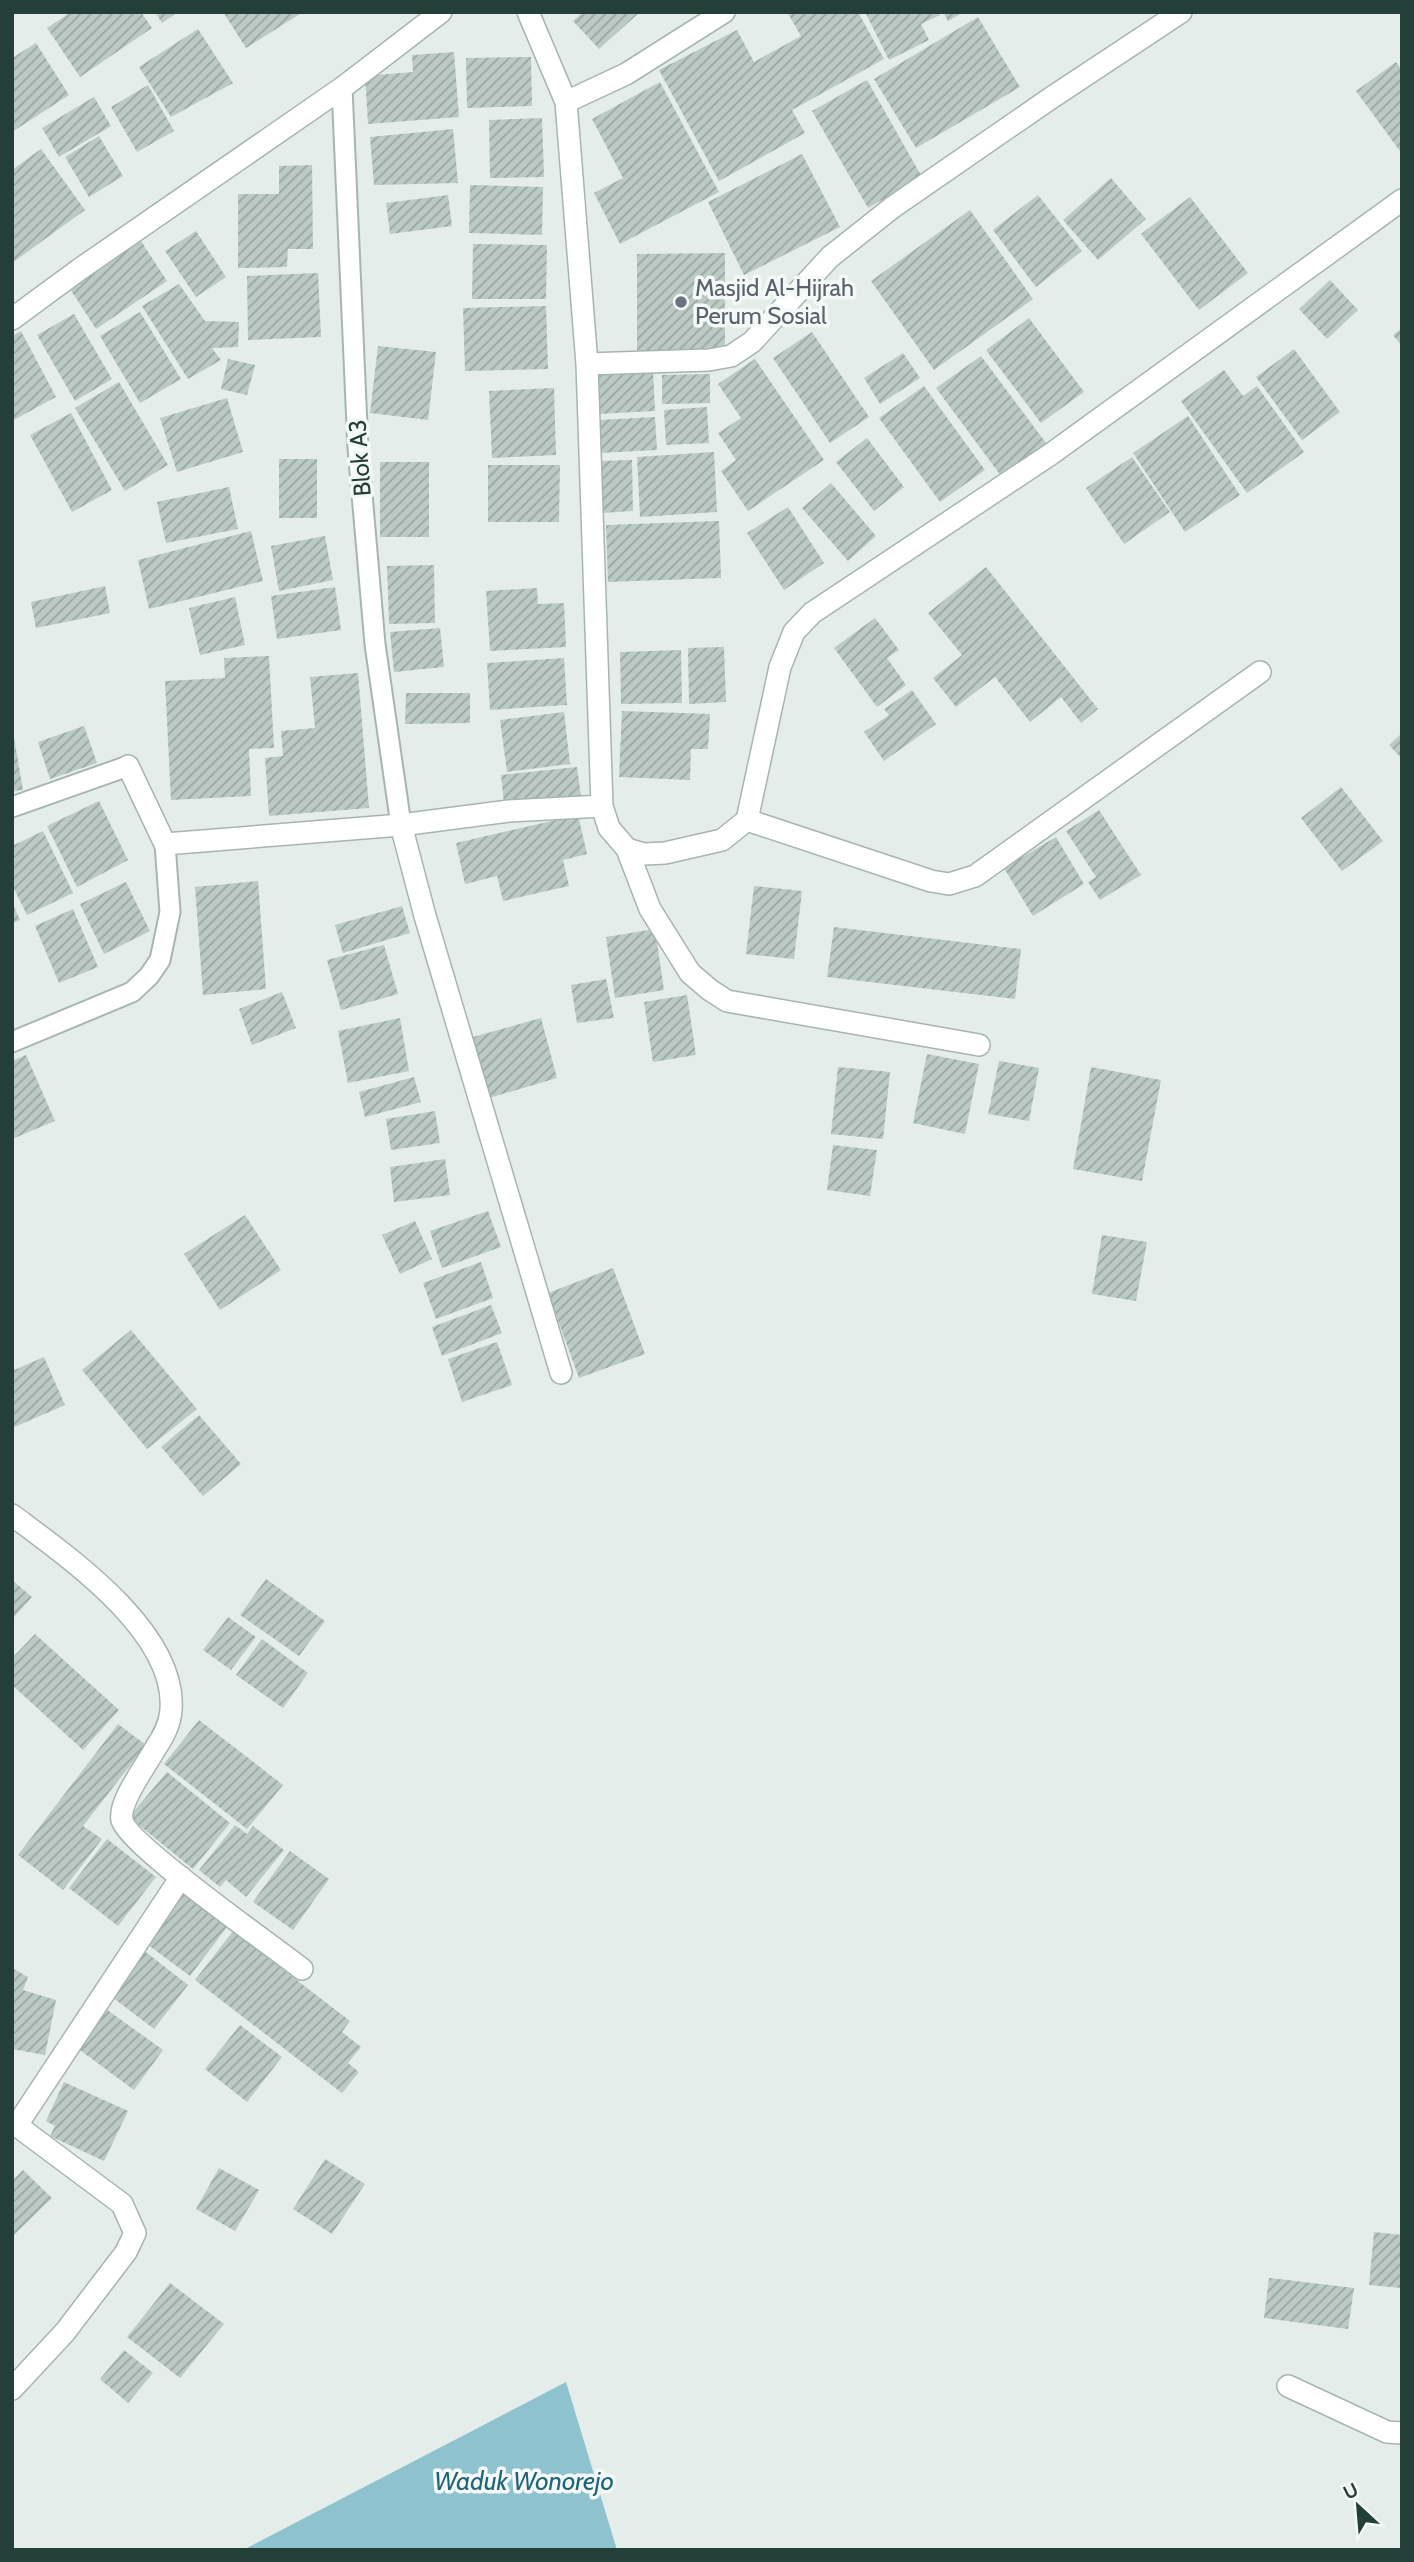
<svg xmlns="http://www.w3.org/2000/svg" width="1414" height="2562" font-family="Cabin,sans-serif">
<style>
.water{fill:#8fc2cf}
.building{fill:url(#building-hatch)}
.lines{fill:none;stroke-linecap:round;stroke-linejoin:round}
.lane-casing{stroke:#a7b5b0;stroke-width:23}
.street-casing{stroke:#a7b5b0;stroke-width:24}
.lane{stroke:#fff;stroke-width:19}
.street{stroke:#fff;stroke-width:21}
.worship-dot{fill:#6b7280;stroke:#f4f9f7;stroke-width:2.5}
.labels{text-anchor:middle;stroke-width:7;stroke-linejoin:round;paint-order:stroke}
.worship-label{font-size:24px;fill:#5b616d;stroke:#f4f9f7;text-anchor:start}
.street-label{font-size:24px;fill:#243e38;stroke:#f4f9f7}
.water-label{font-size:26px;font-style:italic;fill:#206577;stroke:#f4f9f7}
</style>
<defs>
<pattern id="building-hatch" width="6" height="6" patternUnits="userSpaceOnUse" patternTransform="scale(1.75)"><rect width="6" height="6" fill="#bccac5"/><path d="M-1 1l2-2M0 6l6-6M5 7l2-2" fill="none" stroke="#99a5a1"/></pattern>
</defs>
<rect width="100%" height="100%" fill="#e4ede9"/>
<!-- water -->
<path class="water" d="M 566,2382 L 617,2550 L 243,2550 Z"/>
<!-- building -->
<path class="building" d="M 71,12 L 141,12 L 152,28 L 80,77 L 47,28 Z
M 155,12 L 178,12 L 162,23 Z
M 223,12 L 303,12 L 246,48 Z
M 583,12 L 640,12 L 599,49 L 573,21 Z
M 787,12 L 858,12 L 884,59 L 792,110 L 805,133 L 719,181 L 659,70 L 737,30 L 754,62 L 801,36 Z
M 865,12 L 938,12 L 940,15 L 921,24 L 929,40 L 889,60 Z
M 943,12 L 964,12 L 948,21 Z
M 978,17 L 1020,87 L 916,148 L 874,79 Z
M 198,29 L 233,83 L 171,117 L 139,67 Z
M 36,43 L 69,95 L 12,132 L 12,58 Z
M 454,52 L 459,117 L 368,124 L 365,76 L 413,72 L 412,55 Z
M 531,57 L 532,106 L 467,108 L 466,58 Z
M 1396,62 L 1402,70 L 1402,154 L 1356,91 Z
M 867,80 L 922,177 L 868,208 L 812,111 Z
M 660,82 L 719,192 L 620,244 L 594,193 L 623,178 L 592,119 Z
M 148,85 L 174,131 L 137,152 L 111,107 Z
M 94,97 L 111,126 L 59,157 L 42,128 Z
M 542,118 L 544,177 L 490,178 L 489,120 Z
M 453,129 L 458,183 L 374,185 L 370,137 Z
M 99,136 L 123,176 L 89,197 L 65,157 Z
M 41,149 L 85,210 L 12,263 L 12,170 Z
M 802,154 L 840,227 L 744,275 L 708,202 Z
M 312,165 L 313,249 L 288,249 L 287,267 L 238,268 L 238,194 L 279,194 L 279,166 Z
M 1111,178 L 1146,219 L 1098,260 L 1063,220 Z
M 470,185 L 543,187 L 542,235 L 469,233 Z
M 448,195 L 452,226 L 390,234 L 386,203 Z
M 1038,195 L 1082,251 L 1036,287 L 993,230 Z
M 1190,197 L 1248,273 L 1199,310 L 1141,234 Z
M 970,210 L 1033,299 L 934,370 L 871,281 Z
M 196,231 L 226,277 L 196,297 L 165,251 Z
M 141,241 L 167,281 L 96,329 L 70,289 Z
M 473,244 L 547,245 L 546,299 L 472,299 Z
M 725,253 L 725,351 L 637,352 L 637,254 Z
M 318,273 L 321,337 L 248,340 L 247,276 Z
M 1330,280 L 1358,310 L 1327,339 L 1299,309 Z
M 179,284 L 205,321 L 239,322 L 238,347 L 212,348 L 221,360 L 188,379 L 142,306 Z
M 546,306 L 548,369 L 465,371 L 463,308 Z
M 140,312 L 181,379 L 140,403 L 100,336 Z
M 74,314 L 112,379 L 75,401 L 37,335 Z
M 1029,318 L 1084,392 L 1041,423 L 986,350 Z
M 1402,328 L 1402,346 L 1393,335 Z
M 21,331 L 56,397 L 12,421 L 12,336 Z
M 812,332 L 869,417 L 830,443 L 773,358 Z
M 378,346 L 436,352 L 428,420 L 370,413 Z
M 1294,349 L 1340,412 L 1302,440 L 1256,377 Z
M 903,353 L 920,378 L 880,404 L 864,378 Z
M 981,356 L 1049,447 L 1004,480 L 936,388 Z
M 228,359 L 255,365 L 247,395 L 221,389 Z
M 755,359 L 824,460 L 748,511 L 721,471 L 736,460 L 718,433 L 741,418 L 718,384 Z
M 653,370 L 655,411 L 598,414 L 596,374 Z
M 1224,370 L 1243,396 L 1257,386 L 1304,452 L 1247,493 L 1181,401 Z
M 710,374 L 710,403 L 662,404 L 662,375 Z
M 119,382 L 168,465 L 125,491 L 75,408 Z
M 924,386 L 985,470 L 940,502 L 879,418 Z
M 554,388 L 556,455 L 492,458 L 489,391 Z
M 227,398 L 243,452 L 177,472 L 160,418 Z
M 707,407 L 709,443 L 666,445 L 664,410 Z
M 71,413 L 112,490 L 72,512 L 30,435 Z
M 1188,416 L 1240,495 L 1185,532 L 1133,453 Z
M 655,417 L 657,450 L 600,453 L 598,420 Z
M 867,438 L 904,487 L 874,511 L 836,462 Z
M 714,452 L 717,512 L 640,517 L 637,457 Z
M 1132,457 L 1170,512 L 1124,544 L 1086,488 Z
M 279,459 L 317,459 L 317,518 L 279,518 Z
M 632,460 L 633,511 L 602,513 L 600,461 Z
M 380,462 L 429,462 L 429,537 L 380,537 Z
M 488,465 L 560,465 L 559,522 L 488,522 Z
M 831,483 L 876,536 L 848,561 L 802,508 Z
M 229,487 L 238,529 L 166,543 L 157,502 Z
M 788,507 L 824,563 L 784,590 L 747,533 Z
M 719,521 L 721,578 L 608,582 L 606,525 Z
M 251,531 L 263,581 L 149,609 L 138,560 Z
M 325,536 L 333,580 L 279,591 L 271,546 Z
M 434,565 L 435,623 L 389,624 L 387,566 Z
M 986,567 L 1098,709 L 1081,723 L 1061,697 L 1030,722 L 995,677 L 956,707 L 933,678 L 962,655 L 928,613 Z
M 105,586 L 110,613 L 36,628 L 31,602 Z
M 335,587 L 341,630 L 277,639 L 271,596 Z
M 537,588 L 538,604 L 564,603 L 566,647 L 490,651 L 486,591 Z
M 235,597 L 245,645 L 200,655 L 189,608 Z
M 875,618 L 899,650 L 887,658 L 906,685 L 877,707 L 834,648 Z
M 440,628 L 444,667 L 394,672 L 390,632 Z
M 724,647 L 726,702 L 689,704 L 688,648 Z
M 681,650 L 682,703 L 621,704 L 620,652 Z
M 269,656 L 274,748 L 249,749 L 251,796 L 171,800 L 165,681 L 225,678 L 224,658 Z
M 564,658 L 567,705 L 490,710 L 487,663 Z
M 358,673 L 369,808 L 269,816 L 265,758 L 283,756 L 281,731 L 315,728 L 310,677 Z
M 912,690 L 936,724 L 884,761 L 864,732 L 889,715 L 884,709 Z
M 406,693 L 470,693 L 470,723 L 405,724 Z
M 622,711 L 710,714 L 708,749 L 691,749 L 690,780 L 619,777 Z
M 564,712 L 570,764 L 507,772 L 500,720 Z
M 12,726 L 23,790 L 12,791 Z
M 84,726 L 97,763 L 50,779 L 38,742 Z
M 1402,733 L 1402,759 L 1389,745 Z
M 577,767 L 581,796 L 504,804 L 501,775 Z
M 1341,787 L 1383,841 L 1342,871 L 1301,818 Z
M 99,801 L 128,860 L 77,887 L 47,826 Z
M 1099,810 L 1141,875 L 1100,900 L 1088,882 L 1096,877 L 1066,831 Z
M 578,815 L 587,854 L 563,860 L 569,886 L 503,901 L 497,876 L 465,884 L 456,843 Z
M 43,831 L 73,893 L 27,915 L 12,885 L 12,846 Z
M 1056,837 L 1084,884 L 1033,916 L 1004,868 Z
M 258,881 L 266,989 L 203,995 L 195,887 Z
M 126,882 L 150,931 L 104,954 L 80,904 Z
M 754,886 L 802,891 L 794,959 L 746,954 Z
M 12,902 L 20,920 L 12,923 Z
M 402,906 L 410,933 L 343,953 L 335,925 Z
M 73,909 L 98,967 L 59,983 L 35,926 Z
M 834,927 L 1021,949 L 1015,999 L 827,977 Z
M 655,929 L 664,990 L 615,998 L 606,937 Z
M 384,945 L 398,994 L 341,1010 L 327,960 Z
M 606,979 L 614,1018 L 577,1023 L 571,985 Z
M 282,992 L 296,1028 L 252,1045 L 239,1009 Z
M 687,995 L 696,1055 L 653,1062 L 644,1002 Z
M 400,1018 L 409,1071 L 348,1083 L 338,1031 Z
M 541,1018 L 557,1078 L 489,1098 L 473,1037 Z
M 927,1054 L 979,1064 L 965,1134 L 913,1123 Z
M 26,1055 L 55,1121 L 12,1139 L 12,1061 Z
M 999,1061 L 1039,1068 L 1029,1121 L 988,1114 Z
M 838,1067 L 890,1072 L 883,1139 L 831,1134 Z
M 1091,1067 L 1161,1080 L 1142,1181 L 1073,1169 Z
M 414,1077 L 421,1102 L 365,1117 L 359,1092 Z
M 435,1111 L 440,1143 L 391,1150 L 386,1119 Z
M 833,1145 L 877,1150 L 870,1196 L 827,1190 Z
M 445,1159 L 450,1195 L 394,1202 L 390,1167 Z
M 488,1211 L 501,1247 L 442,1268 L 430,1231 Z
M 245,1215 L 281,1270 L 220,1310 L 184,1254 Z
M 415,1221 L 432,1259 L 400,1274 L 382,1235 Z
M 1102,1235 L 1147,1242 L 1136,1301 L 1092,1294 Z
M 481,1262 L 493,1298 L 436,1319 L 423,1283 Z
M 613,1268 L 645,1354 L 579,1378 L 548,1293 Z
M 491,1305 L 502,1333 L 442,1356 L 432,1327 Z
M 131,1330 L 197,1409 L 147,1449 L 82,1370 Z
M 497,1342 L 512,1385 L 462,1402 L 448,1359 Z
M 44,1357 L 65,1405 L 12,1428 L 12,1371 Z
M 199,1415 L 241,1464 L 203,1496 L 161,1447 Z
M 266,1579 L 325,1621 L 299,1656 L 240,1615 Z
M 12,1580 L 32,1597 L 12,1619 Z
M 228,1617 L 256,1637 L 231,1670 L 203,1650 Z
M 35,1634 L 119,1710 L 83,1750 L 12,1685 L 12,1658 Z
M 262,1639 L 308,1673 L 283,1708 L 236,1675 Z
M 199,1720 L 283,1785 L 247,1829 L 164,1764 Z
M 118,1724 L 146,1745 L 83,1826 L 102,1839 L 63,1890 L 18,1855 Z
M 167,1772 L 230,1823 L 193,1869 L 129,1817 Z
M 235,1825 L 247,1834 L 253,1826 L 284,1850 L 246,1897 L 226,1880 L 220,1887 L 199,1870 Z
M 107,1839 L 156,1877 L 118,1926 L 69,1888 Z
M 290,1851 L 329,1879 L 293,1930 L 253,1902 Z
M 181,1893 L 227,1927 L 190,1976 L 144,1942 Z
M 233,1931 L 350,2021 L 342,2032 L 361,2047 L 348,2063 L 359,2072 L 342,2093 L 195,1980 Z
M 142,1949 L 188,1985 L 154,2029 L 108,1994 Z
M 12,1968 L 28,1977 L 23,1990 L 56,2000 L 45,2055 L 12,2049 Z
M 106,2009 L 163,2050 L 134,2090 L 77,2048 Z
M 240,2025 L 282,2057 L 247,2102 L 205,2069 Z
M 64,2082 L 128,2111 L 104,2161 L 50,2136 L 55,2126 L 46,2121 Z
M 325,2159 L 365,2184 L 332,2234 L 293,2209 Z
M 219,2168 L 259,2190 L 235,2231 L 196,2209 Z
M 23,2170 L 52,2198 L 14,2235 L 12,2233 L 12,2181 Z
M 1374,2232 L 1402,2235 L 1402,2288 L 1369,2285 Z
M 1269,2278 L 1354,2288 L 1348,2329 L 1264,2318 Z
M 170,2283 L 224,2324 L 180,2378 L 127,2337 Z
M 124,2350 L 153,2373 L 128,2403 L 100,2379 Z"/>
<g class="lines">
<defs>
<path id="lane" d="M 342,88 L 358,448 L 375,644 L 401,825
M 12,807 L 128,766
M 12,1042 L 132,992 L 149,976 L 160,960 L 170,912 L 165,844"/>
<path id="street" d="M 566,102 L 626,74 L 724,12
M 12,319 L 80,269 L 342,88 L 441,12
M 587,364 L 709,360 L 731,356 L 752,342 L 830,257 L 893,207 L 1051,98 L 1181,12
M 128,766 L 165,844 L 401,825 L 509,811 L 602,806 L 587,364 L 566,102 L 528,12
M 602,806 L 609,828 L 627,849 L 644,854 L 665,853 L 722,840 L 747,820 L 780,667 L 794,632 L 812,613 L 1051,454 L 1402,200
M 747,820 L 931,881 L 949,884 L 975,876 L 1260,672
M 401,825 L 425,916 L 561,1373
M 627,849 L 650,909 L 690,973 L 710,990 L 727,1001 L 979,1045
M 12,1515 C 68,1557 177,1632 171,1710 C 170,1725 163,1737 155,1749 C 146,1766 118,1802 122,1820 C 128,1845 273,1946 302,1969
M 12,2122 L 122,2204 L 135,2233 L 126,2252 L 65,2332 L 12,2389
M 17,2125 L 181,1877
M 1288,2386 L 1387,2432 L 1402,2433"/>
</defs>
<!-- lane casing -->
<use href="#lane" class="lane-casing"/>
<!-- street casing -->
<use href="#street" class="street-casing"/>
<!-- lane -->
<use href="#lane" class="lane"/>
<!-- street -->
<use href="#street" class="street"/>
</g>
<!-- markers -->
<circle class="worship-dot" cx="681" cy="302" r="7"/>
<g class="labels">
<!-- worship labels -->
<g class="worship-label">
<text x="695" y="296">Masjid Al-Hijrah<tspan x="695" dy="28">Perum Sosial</tspan></text>
</g>
<!-- street labels -->
<g class="street-label">
<text transform="translate(360 458) rotate(-94)" y="8">Blok A3</text>
</g>
<!-- water labels -->
<g class="water-label">
<text x="524" y="2490">Waduk Wonorejo</text>
</g>
</g>
<!-- border -->
<rect width="1414" height="2562" fill="none" stroke="#243e38" stroke-width="28"/>
<!-- north arrow -->
<g transform="translate(1358 2506) rotate(334)" stroke="#f4f9f7" stroke-width="5" paint-order="stroke">
<path d="M0-5L12 26L0 18L-12 26Z" fill="#243e38"/>
<text y="-10" font-size="19" font-weight="bold" text-anchor="middle" fill="#243e38">U</text>
</g>
</svg>
